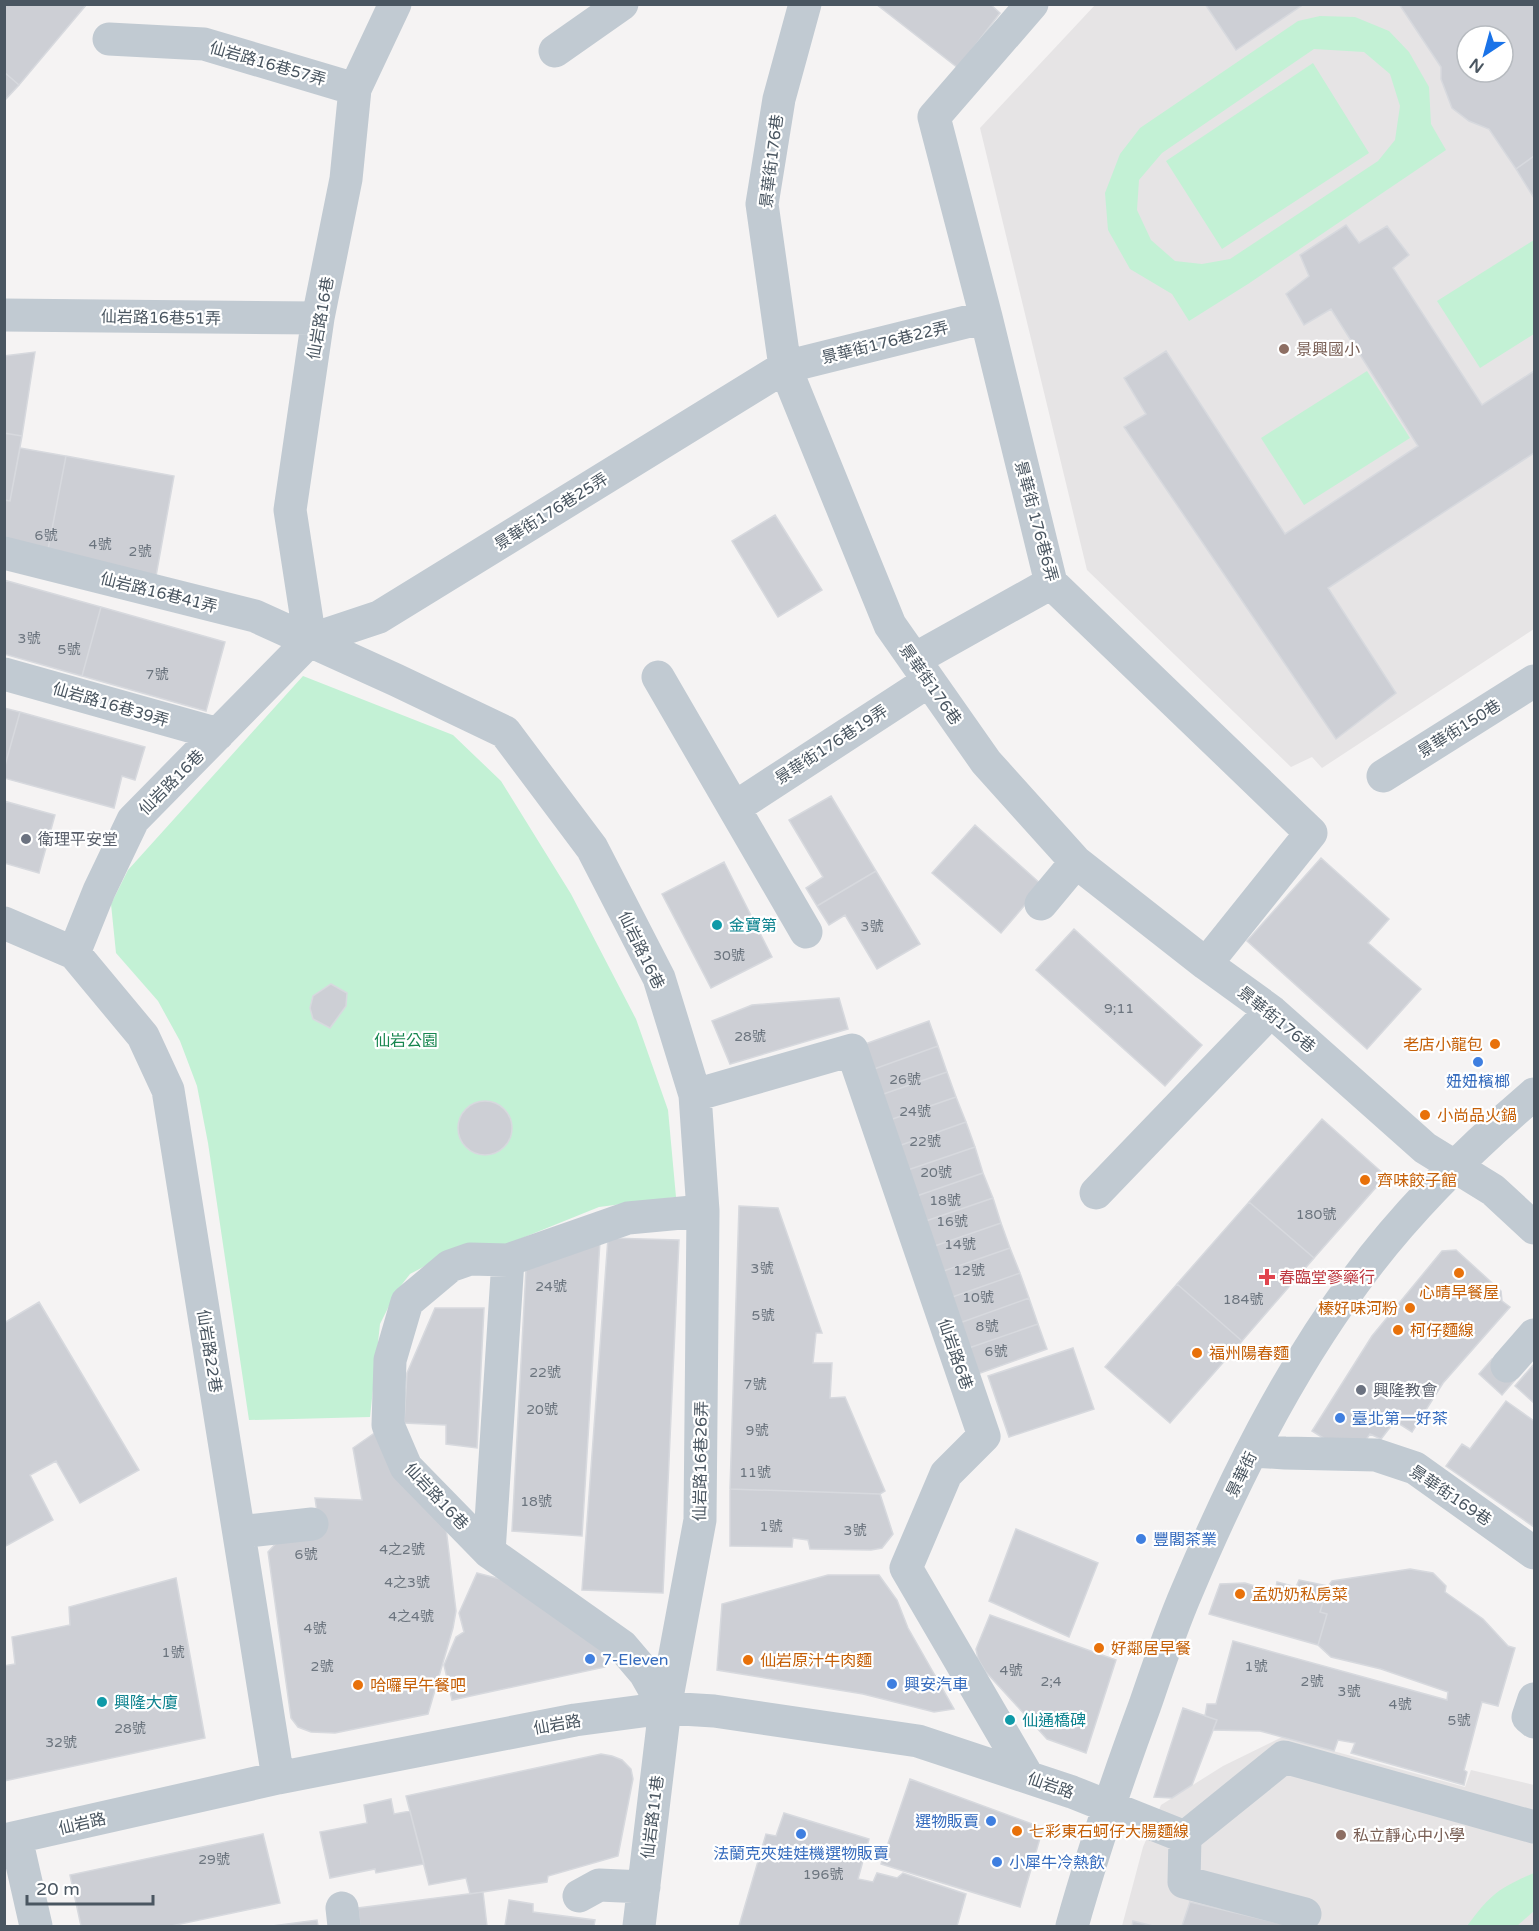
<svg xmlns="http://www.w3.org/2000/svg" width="1539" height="1931" font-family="'Varela Round','Noto Sans TC',sans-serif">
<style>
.education{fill:#e6e4e5;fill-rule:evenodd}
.green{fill:#c3f1d5;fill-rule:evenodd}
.building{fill:#cdcfd5;stroke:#d7d9de;stroke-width:1.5;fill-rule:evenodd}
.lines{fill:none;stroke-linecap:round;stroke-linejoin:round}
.minor{stroke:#c1cad2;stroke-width:33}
.education-dot{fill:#8d6e63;stroke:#fff;stroke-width:2}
.worship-dot{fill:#6b7280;stroke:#fff;stroke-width:2}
.culture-dot{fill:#0f9aa8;stroke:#fff;stroke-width:2}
.food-dot{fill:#e8710a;stroke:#fff;stroke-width:2}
.shop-dot{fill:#3f7fe0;stroke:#fff;stroke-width:2}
.health-dot{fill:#e0444e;stroke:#fff;stroke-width:2}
.labels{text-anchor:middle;stroke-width:4.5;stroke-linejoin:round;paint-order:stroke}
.number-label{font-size:14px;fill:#6b747e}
.street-label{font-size:16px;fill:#4a5661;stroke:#fff}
.education-label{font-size:16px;fill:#785e54;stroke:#fff;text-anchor:start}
.worship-label{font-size:16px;fill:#5b616d;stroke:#fff;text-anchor:start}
.culture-label{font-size:16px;fill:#0d838f;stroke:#fff;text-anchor:start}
.park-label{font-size:16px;fill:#17864f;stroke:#fff}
.food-label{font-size:16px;fill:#c56008;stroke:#fff;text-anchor:start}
.shop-label{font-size:16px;fill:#366cbe;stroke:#fff;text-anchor:start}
.health-label{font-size:16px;fill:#be3a42;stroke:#fff;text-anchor:start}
</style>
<rect width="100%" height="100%" fill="#f5f3f3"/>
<!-- education -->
<path class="education" d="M 1095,5 L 1534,5 L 1534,629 L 1322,768 L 1312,757 L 1291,767 L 1087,570 L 980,128 ZM 1467,36 L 1503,36 L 1503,72 L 1467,72 Z
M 1282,1737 L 1465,1787 L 1471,1770 L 1534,1785 L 1534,1926 L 1122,1926 L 1143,1847 L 1161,1805 L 1223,1766 Z"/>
<!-- green -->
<path class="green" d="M 1320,16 L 1355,17 L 1389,31 L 1409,52 L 1429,87 L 1431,124 L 1446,150 L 1248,284 L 1189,321 L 1172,294 L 1130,269 L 1108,230 L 1105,193 L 1120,154 L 1140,128 L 1298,21 ZM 1314,49 L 1364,52 L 1390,74 L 1400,106 L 1395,140 L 1378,161 L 1230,259 L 1202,264 L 1175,261 L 1151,240 L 1137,210 L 1139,180 L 1162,153 Z
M 1313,63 L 1369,153 L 1222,249 L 1166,161 Z
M 1534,240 L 1534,334 L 1480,368 L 1437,301 Z
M 1367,371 L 1410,438 L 1304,505 L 1261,438 Z
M 303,676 L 453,735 L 501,781 L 571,894 L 636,1019 L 668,1110 L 676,1197 L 599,1207 L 500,1247 L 457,1249 L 410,1274 L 396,1292 L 380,1324 L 370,1417 L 249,1420 L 208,1143 L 197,1086 L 180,1041 L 158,1001 L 116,953 L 111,904 L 128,870 Z
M 1534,1873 L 1534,1911 L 1517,1926 L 1467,1926 C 1490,1895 1498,1888 1534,1873 Z"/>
<!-- building -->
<path class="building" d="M 4,4 L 87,4 L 19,85 L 4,72 Z
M 876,4 L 990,4 L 1000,13 L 958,68 Z
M 1205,4 L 1304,4 L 1236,50 Z
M 1399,4 L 1534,4 L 1534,156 L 1516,169 L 1489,129 L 1469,121 L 1452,108 L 1441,79 L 1441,67 ZM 1467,36 L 1503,36 L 1503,72 L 1467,72 Z
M 4,72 L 19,85 L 4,101 Z
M 1534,156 L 1534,198 L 1516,169 Z
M 1346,225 L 1359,243 L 1387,226 L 1409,255 L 1393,268 L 1482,405 L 1534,371 L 1534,453 L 1328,588 L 1396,693 L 1336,739 L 1124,427 L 1146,414 L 1124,378 L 1166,351 L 1285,534 L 1418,446 L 1331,309 L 1304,325 L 1286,294 L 1309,276 L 1300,255 Z
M 35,352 L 22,436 L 4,433 L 4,356 Z
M 4,433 L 22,436 L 10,501 L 4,500 Z
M 20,448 L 66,456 L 47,555 L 4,547 L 4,500 L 10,501 Z
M 66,456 L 174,476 L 156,576 L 47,555 Z
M 775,515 L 822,590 L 778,617 L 732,541 Z
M 4,580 L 101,607 L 82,676 L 4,654 Z
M 101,607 L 225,642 L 206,711 L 82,676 Z
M 4,708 L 20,712 L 4,769 Z
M 20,712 L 145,747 L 135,780 L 122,776 L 114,808 L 4,778 L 4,769 Z
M 831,796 L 876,871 L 817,906 L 806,888 L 823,877 L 789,820 Z
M 4,801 L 55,815 L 39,873 L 4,863 Z
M 975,825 L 1042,885 L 1001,933 L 932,873 Z
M 1321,858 L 1389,919 L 1368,943 L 1421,989 L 1367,1049 L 1247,941 Z
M 724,862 L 772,957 L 711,988 L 662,894 Z
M 876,871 L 920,944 L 877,969 L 845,915 L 829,925 L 817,906 Z
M 1074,929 L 1202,1045 L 1165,1086 L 1036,970 Z
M 331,984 L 347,993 L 346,1006 L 330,1028 L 313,1019 L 310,1008 L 313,996 Z
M 839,998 L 848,1029 L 730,1064 L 712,1021 L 752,1005 Z
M 929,1021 L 938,1046 L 863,1073 L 854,1048 Z
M 938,1046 L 947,1072 L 872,1098 L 863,1073 Z
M 947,1072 L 956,1097 L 881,1123 L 872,1098 Z
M 956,1097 L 966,1122 L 890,1149 L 881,1123 Z
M458 1128a27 27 0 1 1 54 0a27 27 0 1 1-54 0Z
M 1322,1119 L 1386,1176 L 1314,1258 L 1249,1202 Z
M 966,1122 L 975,1147 L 899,1173 L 890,1149 Z
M 975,1147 L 983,1173 L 908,1199 L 899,1173 Z
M 983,1173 L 993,1198 L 917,1224 L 908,1199 Z
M 993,1198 L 1001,1223 L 926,1249 L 917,1224 Z
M 1249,1202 L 1314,1258 L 1242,1341 L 1177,1284 Z
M 739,1206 L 778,1208 L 822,1333 L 816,1333 L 813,1363 L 832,1363 L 830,1398 L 845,1397 L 885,1491 L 880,1494 L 730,1489 Z
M 1001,1223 L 1010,1248 L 935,1274 L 926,1249 Z
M 608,1238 L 679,1240 L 663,1593 L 582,1590 Z
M 600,1241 L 582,1536 L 512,1531 L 526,1269 Z
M 1010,1248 L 1020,1273 L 944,1300 L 935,1274 Z
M 1456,1250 L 1501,1291 L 1502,1301 L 1510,1307 L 1443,1383 L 1412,1432 L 1395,1421 L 1381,1439 L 1370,1434 L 1363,1444 L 1328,1441 L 1312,1431 L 1372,1336 L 1442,1251 Z
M 1020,1273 L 1029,1298 L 954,1325 L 944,1300 Z
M 1177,1284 L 1242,1341 L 1170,1423 L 1105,1367 Z
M 1029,1298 L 1038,1324 L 963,1350 L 954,1325 Z
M 39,1302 L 139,1470 L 80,1503 L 56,1461 L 30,1475 L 53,1520 L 4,1547 L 4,1323 Z
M 435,1308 L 484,1308 L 477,1448 L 446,1444 L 446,1425 L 404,1423 L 407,1373 Z
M 1038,1324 L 1047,1349 L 972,1376 L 963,1350 Z
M 1073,1348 L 1094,1409 L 1009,1437 L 988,1376 Z
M 1492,1359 L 1515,1380 L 1502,1395 L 1479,1374 Z
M 1534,1364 L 1534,1403 L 1515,1386 Z
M 1506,1401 L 1534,1421 L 1534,1527 L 1446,1466 L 1462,1444 L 1470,1449 Z
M 376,1432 L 446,1528 L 456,1611 L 453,1628 L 428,1714 L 335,1733 L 311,1732 L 298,1727 L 291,1718 L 268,1552 L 278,1541 L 320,1533 L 315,1498 L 362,1500 L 353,1448 Z
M 730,1489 L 880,1494 L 893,1534 L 882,1548 L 871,1550 L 810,1549 L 808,1540 L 793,1538 L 792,1547 L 730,1546 Z
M 1016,1529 L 1098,1563 L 1069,1637 L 989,1601 Z
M 1410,1569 L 1433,1573 L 1446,1586 L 1445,1592 L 1483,1619 L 1508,1646 L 1515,1648 L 1498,1706 L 1482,1702 L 1464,1770 L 1467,1772 L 1464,1785 L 1351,1753 L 1355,1743 L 1338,1740 L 1334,1751 L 1260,1731 L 1213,1730 L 1217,1720 L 1205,1716 L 1207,1704 L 1216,1704 L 1233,1641 L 1447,1700 L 1448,1692 L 1381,1669 L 1331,1657 L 1318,1645 L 1327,1614 L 1320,1612 L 1328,1586 L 1332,1581 Z
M 477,1573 L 504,1580 L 600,1643 L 605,1667 L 452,1700 L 444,1665 L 456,1637 L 464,1632 L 459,1613 Z
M 828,1575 L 879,1575 L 897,1600 L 908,1628 L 954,1709 L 934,1712 L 863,1694 L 717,1670 L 722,1604 Z
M 176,1578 L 205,1738 L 4,1781 L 4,1666 L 15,1664 L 12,1637 L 70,1625 L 69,1607 Z
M 1299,1580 L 1328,1586 L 1320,1612 L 1327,1614 L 1318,1645 L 1209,1614 L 1220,1584 L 1245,1583 L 1275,1592 L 1277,1582 L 1296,1587 Z
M 990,1615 L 1116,1660 L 1086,1753 L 1047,1739 L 985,1671 L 978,1659 L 976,1649 Z
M 1183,1708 L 1217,1720 L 1192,1785 L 1172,1798 L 1154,1797 Z
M 601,1754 L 612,1756 L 622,1760 L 631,1769 L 633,1779 L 618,1856 L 548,1876 L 547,1882 L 483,1892 L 470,1894 L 466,1878 L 429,1885 L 406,1796 Z
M 910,1779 L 1043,1828 L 1020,1907 L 881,1864 Z
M 391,1799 L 394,1814 L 410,1811 L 424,1864 L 376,1873 L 375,1869 L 330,1878 L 320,1832 L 367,1823 L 364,1805 Z
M 784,1813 L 869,1839 L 858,1879 L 873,1882 L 877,1873 L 897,1878 L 903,1873 L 966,1894 L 957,1926 L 739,1926 L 766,1834 L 776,1836 Z
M 263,1834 L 280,1903 L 171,1926 L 81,1926 L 70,1875 Z
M 483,1892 L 487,1926 L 360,1926 L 358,1908 Z
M 509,1900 L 533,1904 L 533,1912 L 595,1920 L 594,1926 L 505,1926 Z
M 1190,1902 L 1291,1926 L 1182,1926 Z
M 317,1920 L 318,1926 L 269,1926 L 272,1926 Z
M 1133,1921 L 1153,1926 L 1132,1926 Z"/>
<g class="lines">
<!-- minor -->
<path class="minor" d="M 805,4 L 779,99 L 762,204 L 785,367 L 890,625 L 986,762 L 1076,862 L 1206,964 L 1271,1011 L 1425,1148 L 1493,1190 L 1534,1228
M 1032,4 L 934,117 L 986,317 L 1051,583 L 1311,833 L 1206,964
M 109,39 L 204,44 L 355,89
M 555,51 L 622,4
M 4,315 L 318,318
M 4,553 L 255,616 L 396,680 L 505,732 L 592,848 L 659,978 L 695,1095 L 703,1211 L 700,1520 L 665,1708 L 639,1926
M 310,640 L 290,510 L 318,318 L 346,179 L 355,89 L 395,4
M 915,659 L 1051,583
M 4,674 L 218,734
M 658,677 L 806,932
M 1383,776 L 1534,681
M 734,808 L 929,681
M 1041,904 L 1076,862
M 4,923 L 74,953 L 143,1036 L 168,1090 L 278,1778
M 74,953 L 99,891 L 133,820 L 310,640 L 379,617 L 785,367 L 986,317
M 695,1095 L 852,1050 L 984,1436 L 946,1474 L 906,1568 L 1028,1777
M 1096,1193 L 1271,1011
M 1507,1366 L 1534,1335
M 1252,1451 L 1285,1453 L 1376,1455 L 1415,1468 L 1534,1553
M 239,1532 L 312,1524
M 489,1552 L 508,1260
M 1534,1699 L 1528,1717 L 1534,1722
M 665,1708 L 645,1673 L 622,1646 L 489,1552 L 406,1467 L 388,1425 L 390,1360 L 407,1302 L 450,1266 L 470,1259 L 508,1260 L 628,1218 L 703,1211
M 1185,1837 L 1184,1882 L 1305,1914
M 16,1838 L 36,1926
M 4,1840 L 278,1778 L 575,1720 L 665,1708 L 714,1711 L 918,1741 L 1072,1792 L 1185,1837 L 1284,1757 L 1534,1827
M 579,1896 L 599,1885 L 644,1887
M 342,1908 L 344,1926
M 1072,1926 C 1093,1851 1118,1778 1145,1705 C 1158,1667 1171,1628 1187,1591 C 1233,1482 1286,1375 1356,1280 C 1404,1214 1472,1147 1534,1094"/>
</g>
<!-- markers -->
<g class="education-dot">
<circle cx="1284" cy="349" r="6"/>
<circle cx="1341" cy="1835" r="6"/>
</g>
<g class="worship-dot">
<circle cx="26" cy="839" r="6"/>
<circle cx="1361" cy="1390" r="6"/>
</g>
<g class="culture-dot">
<circle cx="717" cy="925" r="6"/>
<circle cx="102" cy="1702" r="6"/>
<circle cx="1010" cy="1720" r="6"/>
</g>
<g class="food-dot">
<circle cx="1495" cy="1044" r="6"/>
<circle cx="1425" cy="1115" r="6"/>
<circle cx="1365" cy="1180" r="6"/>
<circle cx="1459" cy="1273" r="6"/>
<circle cx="1410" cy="1308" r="6"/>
<circle cx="1398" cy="1330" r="6"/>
<circle cx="1197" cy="1353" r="6"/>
<circle cx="1240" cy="1594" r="6"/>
<circle cx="1099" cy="1648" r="6"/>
<circle cx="748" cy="1660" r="6"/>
<circle cx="358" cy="1685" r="6"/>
<circle cx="1017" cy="1831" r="6"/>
</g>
<g class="shop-dot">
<circle cx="1478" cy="1062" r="6"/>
<circle cx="1340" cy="1418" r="6"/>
<circle cx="1141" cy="1539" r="6"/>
<circle cx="590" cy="1659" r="6"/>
<circle cx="892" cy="1684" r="6"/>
<circle cx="991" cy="1821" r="6"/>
<circle cx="801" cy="1834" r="6"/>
<circle cx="997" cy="1862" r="6"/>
</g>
<path class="health-dot" d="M1264 1268h6v6h6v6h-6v6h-6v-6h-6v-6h6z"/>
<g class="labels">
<!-- number labels -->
<g class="number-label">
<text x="46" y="540">6號</text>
<text x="100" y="549">4號</text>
<text x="140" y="556">2號</text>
<text x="29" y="643">3號</text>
<text x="69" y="654">5號</text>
<text x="157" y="679">7號</text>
<text x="872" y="931">3號</text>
<text x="729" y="960">30號</text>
<text x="1119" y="1013">9;11</text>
<text x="750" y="1041">28號</text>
<text x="905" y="1084">26號</text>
<text x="915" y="1116">24號</text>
<text x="925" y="1146">22號</text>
<text x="936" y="1177">20號</text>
<text x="945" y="1205">18號</text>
<text x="1316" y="1219">180號</text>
<text x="952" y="1226">16號</text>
<text x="960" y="1249">14號</text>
<text x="762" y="1273">3號</text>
<text x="969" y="1275">12號</text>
<text x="551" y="1291">24號</text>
<text x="978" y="1302">10號</text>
<text x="1243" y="1304">184號</text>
<text x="763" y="1320">5號</text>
<text x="987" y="1331">8號</text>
<text x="996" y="1356">6號</text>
<text x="545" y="1377">22號</text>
<text x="755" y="1389">7號</text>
<text x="542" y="1414">20號</text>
<text x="757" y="1435">9號</text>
<text x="755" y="1477">11號</text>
<text x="536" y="1506">18號</text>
<text x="771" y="1531">1號</text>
<text x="855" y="1535">3號</text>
<text x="402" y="1554">4之2號</text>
<text x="306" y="1559">6號</text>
<text x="407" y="1587">4之3號</text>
<text x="411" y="1621">4之4號</text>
<text x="315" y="1633">4號</text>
<text x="173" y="1657">1號</text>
<text x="322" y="1671">2號</text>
<text x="1256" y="1671">1號</text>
<text x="1011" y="1675">4號</text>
<text x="1051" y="1686">2;4</text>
<text x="1312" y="1686">2號</text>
<text x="1349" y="1696">3號</text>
<text x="1400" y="1709">4號</text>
<text x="1459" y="1725">5號</text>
<text x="130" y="1733">28號</text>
<text x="61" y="1747">32號</text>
<text x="214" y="1864">29號</text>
<text x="823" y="1879">196號</text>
</g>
<!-- street labels -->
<g class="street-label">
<text transform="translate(268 63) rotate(16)" y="6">仙岩路16巷57弄</text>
<text transform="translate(771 161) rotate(-83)" y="6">景華街176巷</text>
<text transform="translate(161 317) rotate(1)" y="6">仙岩路16巷51弄</text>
<text transform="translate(320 318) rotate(-80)" y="6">仙岩路16巷</text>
<text transform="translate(885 342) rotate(-14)" y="6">景華街176巷22弄</text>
<text transform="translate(551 511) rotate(-32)" y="6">景華街176巷25弄</text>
<text transform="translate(1037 521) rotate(75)" y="6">景華街 176巷6弄</text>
<text transform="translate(159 592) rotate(14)" y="6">仙岩路16巷41弄</text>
<text transform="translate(931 684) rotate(55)" y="6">景華街176巷</text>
<text transform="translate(111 704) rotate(16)" y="6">仙岩路16巷39弄</text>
<text transform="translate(1459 728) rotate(-32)" y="6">景華街150巷</text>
<text transform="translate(831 744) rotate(-33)" y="6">景華街176巷19弄</text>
<text transform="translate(171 782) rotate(-45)" y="6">仙岩路16巷</text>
<text transform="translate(642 950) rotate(64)" y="6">仙岩路16巷</text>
<text transform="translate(1277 1019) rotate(39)" y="6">景華街176巷</text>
<text transform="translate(210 1351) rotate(81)" y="6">仙岩路22巷</text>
<text transform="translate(956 1354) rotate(71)" y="6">仙岩路6巷</text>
<text transform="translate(700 1461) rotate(-89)" y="6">仙岩路16巷26弄</text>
<text transform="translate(1241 1474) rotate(-64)" y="6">景華街</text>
<text transform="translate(1451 1495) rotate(34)" y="6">景華街169巷</text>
<text transform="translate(437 1496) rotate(47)" y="6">仙岩路16巷</text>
<text transform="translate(557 1724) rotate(-10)" y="6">仙岩路</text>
<text transform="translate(1051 1785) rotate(19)" y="6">仙岩路</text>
<text transform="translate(652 1817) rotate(-83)" y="6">仙岩路11巷</text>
<text transform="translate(82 1823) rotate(-13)" y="6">仙岩路</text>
</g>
<!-- education labels -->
<g class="education-label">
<text x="1296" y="355">景興國小</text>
<text x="1353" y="1841">私立靜心中小學</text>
</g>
<!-- worship labels -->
<g class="worship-label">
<text x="38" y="845">衛理平安堂</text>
<text x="1373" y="1396">興隆教會</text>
</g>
<!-- culture labels -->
<g class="culture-label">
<text x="729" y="931">金寶第</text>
<text x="114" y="1708">興隆大廈</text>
<text x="1022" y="1726">仙通橋碑</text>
</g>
<!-- park labels -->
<g class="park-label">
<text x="406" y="1046">仙岩公園</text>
</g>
<!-- food labels -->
<g class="food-label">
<text x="1483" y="1050" text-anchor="end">老店小龍包</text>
<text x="1437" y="1121">小尚品火鍋</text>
<text x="1377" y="1186">齊味餃子館</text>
<text x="1459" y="1298" text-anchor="middle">心晴早餐屋</text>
<text x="1398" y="1314" text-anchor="end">榛好味河粉</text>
<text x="1410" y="1336">柯仔麵線</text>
<text x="1209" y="1359">福州陽春麵</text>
<text x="1252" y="1600">孟奶奶私房菜</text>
<text x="1111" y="1654">好鄰居早餐</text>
<text x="760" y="1666">仙岩原汁牛肉麵</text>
<text x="370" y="1691">哈囉早午餐吧</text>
<text x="1029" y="1837">七彩東石蚵仔大腸麵線</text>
</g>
<!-- shop labels -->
<g class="shop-label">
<text x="1478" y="1087" text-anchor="middle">妞妞檳榔</text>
<text x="1352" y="1424">臺北第一好茶</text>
<text x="1153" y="1545">豐閣茶業</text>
<text x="602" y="1665">7-Eleven</text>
<text x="904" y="1690">興安汽車</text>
<text x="979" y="1827" text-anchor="end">選物販賣</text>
<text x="801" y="1859" text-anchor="middle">法蘭克夾娃娃機選物販賣</text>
<text x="1009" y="1868">小犀牛冷熱飲</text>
</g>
<!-- health labels -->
<g class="health-label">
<text x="1279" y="1283">春臨堂蔘藥行</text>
</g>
</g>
<!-- border -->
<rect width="1539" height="1931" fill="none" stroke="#4a5661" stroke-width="12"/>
<!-- north arrow -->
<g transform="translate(1485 54) rotate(216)"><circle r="28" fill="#ffffff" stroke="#b7bbc0" stroke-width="1.5"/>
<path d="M0-4.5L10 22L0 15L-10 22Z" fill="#1a73e8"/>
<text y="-9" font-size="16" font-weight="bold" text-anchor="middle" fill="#4a5661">N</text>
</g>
<!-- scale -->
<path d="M27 1895v9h126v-9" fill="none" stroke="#4a5661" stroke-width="3"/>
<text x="36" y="1895" font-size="18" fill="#4a5661" stroke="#ffffff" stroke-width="4.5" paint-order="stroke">20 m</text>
</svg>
